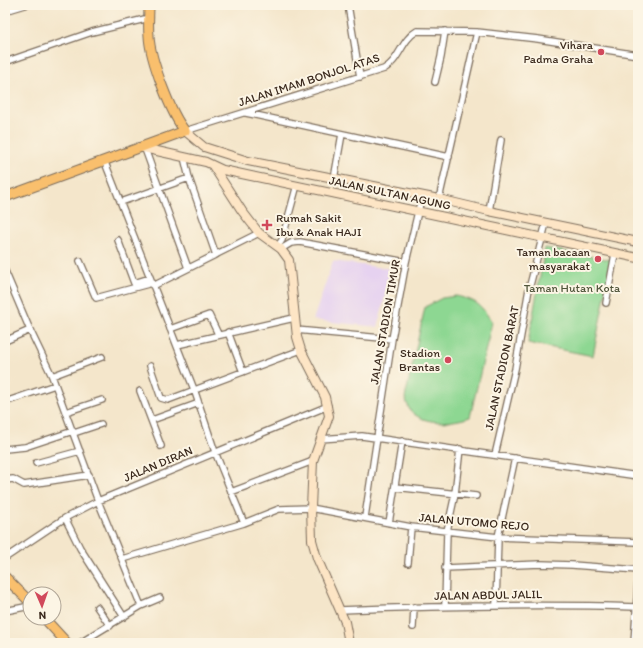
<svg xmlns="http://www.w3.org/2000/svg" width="643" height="648" font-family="Itim,sans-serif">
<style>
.built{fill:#e6d2f0}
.green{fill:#8dd792;stroke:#648058}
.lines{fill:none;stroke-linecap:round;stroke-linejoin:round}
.street-casing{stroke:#7c6c5b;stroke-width:8}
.secondary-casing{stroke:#7c6c5b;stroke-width:10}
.primary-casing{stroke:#7c6c5b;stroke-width:11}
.street{stroke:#fff;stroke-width:5.5}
.secondary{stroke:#fde5c5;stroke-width:8}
.primary{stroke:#f9bf6d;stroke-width:9}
.poi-dot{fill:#d1495b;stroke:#fcf5e5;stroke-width:1.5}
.labels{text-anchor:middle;stroke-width:4;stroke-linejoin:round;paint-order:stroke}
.poi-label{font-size:12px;fill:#3b2a1e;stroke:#fcf5e5;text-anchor:end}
.street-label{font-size:12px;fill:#3b2a1e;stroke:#fcf5e5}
.park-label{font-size:12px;fill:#50553b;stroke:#fcf5e5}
</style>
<rect width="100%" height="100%" fill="#fcf5e5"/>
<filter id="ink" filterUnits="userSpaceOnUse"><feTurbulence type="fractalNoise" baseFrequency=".025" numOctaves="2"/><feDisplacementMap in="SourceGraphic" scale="8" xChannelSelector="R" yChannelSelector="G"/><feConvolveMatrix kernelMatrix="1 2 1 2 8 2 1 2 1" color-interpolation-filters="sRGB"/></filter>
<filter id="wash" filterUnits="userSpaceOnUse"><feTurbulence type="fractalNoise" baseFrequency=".012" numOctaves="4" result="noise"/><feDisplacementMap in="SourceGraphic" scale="16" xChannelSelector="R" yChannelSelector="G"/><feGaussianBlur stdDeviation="0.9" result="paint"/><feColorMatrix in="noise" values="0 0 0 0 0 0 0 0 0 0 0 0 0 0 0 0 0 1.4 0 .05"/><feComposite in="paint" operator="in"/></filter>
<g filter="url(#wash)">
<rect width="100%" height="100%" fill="#f4e6cb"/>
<!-- built -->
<path class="built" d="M 333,261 L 391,269 L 378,327 L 313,320 Z"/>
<!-- green -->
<path class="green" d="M 545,248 L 612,260 L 593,356 L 528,343 Z
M 456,296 C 478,301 480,304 492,322 L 470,417 C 453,423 423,426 410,410 C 408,407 407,402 405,398 L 425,307 L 442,298 Z"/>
</g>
<g filter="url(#ink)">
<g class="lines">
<defs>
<path id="street" d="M 348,5 L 360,77
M 5,11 L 25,5
M 5,62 L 92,32 L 149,18
M 435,82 L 441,57 L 445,31
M 246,113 L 449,157
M 185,131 L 384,69 C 400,60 401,40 417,31 L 477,32 L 538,39 L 638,55
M 145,149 L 188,268
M 184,157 L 189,178
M 104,160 L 195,392 L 215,452 L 244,523
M 334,179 L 342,134
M 439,199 L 477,32
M 121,202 L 189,178 L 216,255
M 489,211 L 501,140
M 118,240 L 134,283 L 150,278
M 278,246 L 282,240 L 297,185
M 281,249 L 291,243 L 300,242 L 406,262
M 80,261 L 96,298 L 152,283
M 5,271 L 30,330 L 52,376 L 98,501 L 141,606 L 80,643
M 153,286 L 259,233
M 606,303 L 615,254
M 170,329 L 209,315 L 218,334
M 296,330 L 392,339
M 228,332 L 243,372
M 5,341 L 30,330
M 177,345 L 294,318
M 150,366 L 161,398 L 168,400 L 301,350
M 52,376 L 102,357
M 140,391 L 161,446
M 5,402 L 55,385
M 66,412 L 102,400
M 152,420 L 199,403
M 74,433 L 101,424
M 320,439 L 362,436 L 638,476
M 5,449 L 25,447 L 73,431
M 495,455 L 515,369 L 529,289 L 546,223
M 36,463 L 80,451
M 5,480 L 13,479 L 24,485 L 89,475
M 395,487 L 476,496
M 231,492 L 313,461
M 365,517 L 392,339 L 406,262 L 422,195
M 65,518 L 80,548 L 124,617
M 389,523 L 402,441
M 5,558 L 65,518 L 98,501 L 328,406
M 122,559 L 244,523 L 279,509 L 311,508 L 411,527 L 498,537 L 638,542
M 408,563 L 411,527
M 445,568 L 541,564 L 572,565 L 638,570
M 496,605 L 498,537 L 515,458
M 141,606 L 160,598
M 445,606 L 447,531 L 455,494 L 460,449
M 97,607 L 110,626
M 340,610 C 439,606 538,604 636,607
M 5,611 L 30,606
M 413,627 L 414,607
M 634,643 L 638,582"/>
<path id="secondary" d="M 185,131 L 204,147 L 248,161 L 439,199 L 489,211 L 638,242
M 139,147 L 206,162 L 223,170 L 638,258
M 213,166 L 242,211 L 259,233 L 281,249 L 289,260 L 297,337 L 301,350 L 325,397 L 329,416 L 313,461 L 311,508 L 312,540 L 317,558 L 345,622 L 349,643"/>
<path id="primary" d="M 5,197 L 185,131 C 171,114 150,59 149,36 C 148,26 149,15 149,5
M 5,577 L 30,602
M 44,618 L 67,643"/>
</defs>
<!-- street casing -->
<use href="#street" class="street-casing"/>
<!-- secondary casing -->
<use href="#secondary" class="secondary-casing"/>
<!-- primary casing -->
<use href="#primary" class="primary-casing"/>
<!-- street -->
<use href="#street" class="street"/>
<!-- secondary -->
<use href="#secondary" class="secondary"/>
<!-- primary -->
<use href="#primary" class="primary"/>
</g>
</g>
<!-- markers -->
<g class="poi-dot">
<circle cx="601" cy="52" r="4"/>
<path d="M265 219h4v4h4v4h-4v4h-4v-4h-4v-4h4z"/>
<circle cx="598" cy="259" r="4"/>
<circle cx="448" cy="360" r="4"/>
</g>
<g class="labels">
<!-- poi labels -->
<g class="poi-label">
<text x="593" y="49">Vihara<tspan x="593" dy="14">Padma Graha</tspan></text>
<text x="276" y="222" text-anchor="start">Rumah Sakit<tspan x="276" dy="14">Ibu &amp; Anak HAJI</tspan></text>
<text x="590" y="256">Taman bacaan<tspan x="590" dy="14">masyarakat</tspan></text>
<text x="440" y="357">Stadion<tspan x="440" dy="14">Brantas</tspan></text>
</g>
<!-- street labels -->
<g class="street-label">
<text transform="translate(309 80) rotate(-18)" y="4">JALAN IMAM BONJOL ATAS</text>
<text transform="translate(390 193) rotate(12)" y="4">JALAN SULTAN AGUNG</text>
<text transform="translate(385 322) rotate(-80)" y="4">JALAN STADION TIMUR</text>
<text transform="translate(502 368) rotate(-78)" y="4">JALAN STADION BARAT</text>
<text transform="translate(158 464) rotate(-23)" y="4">JALAN DIRAN</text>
<text transform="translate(474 522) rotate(5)" y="4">JALAN UTOMO REJO</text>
<text transform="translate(488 595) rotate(-1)" y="4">JALAN ABDUL JALIL</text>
</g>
<!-- park labels -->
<g class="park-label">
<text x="572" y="292">Taman Hutan Kota</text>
</g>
</g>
<!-- margin -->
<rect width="643" height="648" fill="none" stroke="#fcf5e5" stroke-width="20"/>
<!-- north arrow -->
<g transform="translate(42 606) rotate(178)"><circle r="19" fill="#fcf5e5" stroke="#afa495"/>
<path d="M0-3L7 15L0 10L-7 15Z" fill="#d1495b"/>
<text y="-6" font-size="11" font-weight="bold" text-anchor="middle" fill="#3b2a1e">N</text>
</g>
</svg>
